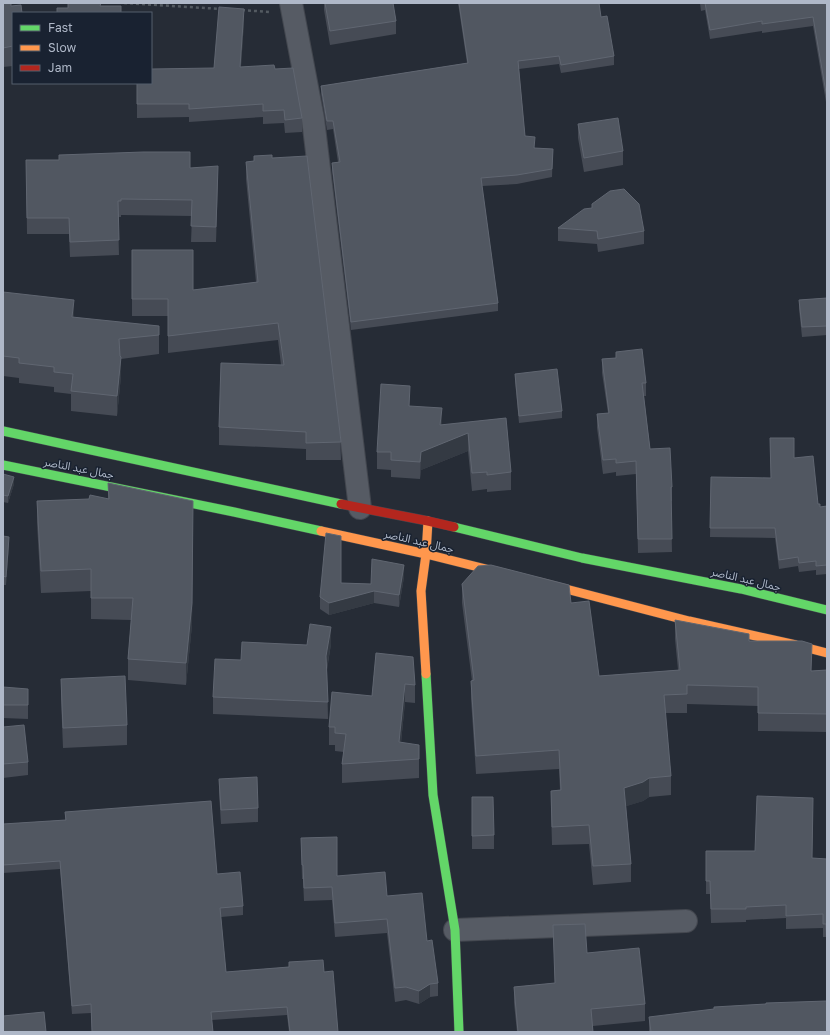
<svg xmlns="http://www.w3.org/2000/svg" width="830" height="1035" font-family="'Golos Text','Noto Sans Arabic',sans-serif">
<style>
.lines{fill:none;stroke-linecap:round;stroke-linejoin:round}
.street-casing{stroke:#43474f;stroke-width:24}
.fast-casing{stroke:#43474f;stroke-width:10}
.slow-casing{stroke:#43474f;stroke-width:10}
.jam-casing{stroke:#43474f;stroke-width:10}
.path{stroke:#535a61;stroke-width:2.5;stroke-dasharray:3 3;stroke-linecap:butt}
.street{stroke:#565b64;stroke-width:22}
.fast{stroke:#63d668;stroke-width:9}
.slow{stroke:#ff974d;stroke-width:9}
.jam{stroke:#b3261e;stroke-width:9}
.wall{fill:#464b55}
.shaded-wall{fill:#343a43}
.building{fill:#515761;stroke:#606671}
.labels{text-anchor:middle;stroke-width:3;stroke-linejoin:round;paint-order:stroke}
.street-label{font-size:11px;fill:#afb8c8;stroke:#192231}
</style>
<rect width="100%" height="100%" fill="#262c36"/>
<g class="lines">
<defs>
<path id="street" d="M 291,3 L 313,119 L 360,508
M 455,930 L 686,921"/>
<path id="fast" d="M 3,431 L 341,504
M 3,465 L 234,512 L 321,531
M 454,527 L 582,558 L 741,589 L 827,610
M 426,674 L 433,795 L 455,930 L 459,1032"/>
<path id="slow" d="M 321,531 L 426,554 L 506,574
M 539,582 L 689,621 L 796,645 L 827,653
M 426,674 L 421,591 L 426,554 L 428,521"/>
<path id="jam" d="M 341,504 L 428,521 L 454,527"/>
</defs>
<!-- street casing -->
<use href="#street" class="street-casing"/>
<!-- fast casing -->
<use href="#fast" class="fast-casing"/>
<!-- slow casing -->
<use href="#slow" class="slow-casing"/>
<!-- jam casing -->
<use href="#jam" class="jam-casing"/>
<!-- path -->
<path class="path" d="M 124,3 L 221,9
M 242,10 L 269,12"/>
<!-- street -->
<use href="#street" class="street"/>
<!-- fast -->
<use href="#fast" class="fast"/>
<!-- slow -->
<use href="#slow" class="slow"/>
<!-- jam -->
<use href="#jam" class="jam"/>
</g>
<!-- wall -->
<path class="wall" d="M 3,3 L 13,13 L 13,66 L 3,67 Z
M 324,3 L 393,3 L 396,21 L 396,34 L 330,45 L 324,10 Z
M 458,3 L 599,3 L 601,17 L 614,56 L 614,65 L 561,73 L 559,64 L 519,69 L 525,136 L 535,148 L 553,149 L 552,177 L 517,184 L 482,186 L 498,303 L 498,311 L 351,330 L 332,171 L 332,163 L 338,162 L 333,129 L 327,130 L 321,94 L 321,86 L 467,63 Z
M 700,3 L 827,3 L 827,108 L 813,26 L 762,33 L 762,31 L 710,39 L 705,10 L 701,11 Z
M 244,22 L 241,67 L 275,69 L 302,118 L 302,132 L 285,133 L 284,123 L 263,124 L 263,117 L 189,122 L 189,117 L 137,118 L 137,83 L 214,68 Z
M 578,124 L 623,151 L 623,165 L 584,172 L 578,138 Z
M 272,158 L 340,433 L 341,460 L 306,460 L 306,449 L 219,445 L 219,427 L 281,365 L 278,340 L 168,353 L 168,316 L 132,316 L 132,250 L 193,290 L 256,282 L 246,179 L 246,162 L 254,161 Z
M 26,160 L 190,168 L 218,181 L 216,242 L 191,242 L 192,216 L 121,215 L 121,217 L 118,217 L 119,255 L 70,257 L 69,234 L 27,234 Z
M 592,204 L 644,231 L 644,244 L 598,252 L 597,244 L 558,241 L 558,228 L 592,208 Z
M 3,292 L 74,318 L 159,326 L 159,354 L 121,359 L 121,376 L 117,416 L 71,411 L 71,394 L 54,392 L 54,387 L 19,383 L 19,378 L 3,376 Z
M 827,298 L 827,335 L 802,337 L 799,309 L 799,300 Z
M 616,352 L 646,383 L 646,396 L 644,396 L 650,449 L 672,487 L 672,501 L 671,501 L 672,552 L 638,553 L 636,474 L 616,476 L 616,472 L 603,474 L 597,428 L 597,414 L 608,413 L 602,373 L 602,359 L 616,358 Z
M 515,374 L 562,411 L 562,418 L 519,423 L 515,381 Z
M 410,406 L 442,425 L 506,418 L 511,472 L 511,490 L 487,492 L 487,489 L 472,491 L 468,451 L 421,470 L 420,479 L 391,477 L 391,470 L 377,469 L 377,452 Z
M 770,438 L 794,458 L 818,504 L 820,507 L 827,506 L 827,574 L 816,575 L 816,570 L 799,572 L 798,566 L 779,569 L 775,538 L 710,537 L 711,477 L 771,478 Z
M 3,474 L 14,484 L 8,503 L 3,502 Z
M 108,483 L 193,522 L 192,625 L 186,685 L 128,680 L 128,659 L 131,620 L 91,619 L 91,591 L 41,593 L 37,523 L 37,501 L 108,499 Z
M 3,536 L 9,545 L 6,585 L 3,585 Z
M 404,577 L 399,607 L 374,603 L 329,615 L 320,609 L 320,597 L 341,583 L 371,584 Z
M 462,584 L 571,603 L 599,676 L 678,670 L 675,639 L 675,620 L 749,641 L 812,671 L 827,670 L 827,732 L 758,731 L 758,706 L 687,704 L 687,713 L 665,713 L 671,776 L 671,795 L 649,797 L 643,801 L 626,806 L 631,864 L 631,882 L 593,885 L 589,844 L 552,845 L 551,809 L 551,791 L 560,790 L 559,769 L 476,774 L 471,699 L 471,681 L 472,681 L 462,603 Z
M 331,644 L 327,670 L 328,719 L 213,714 L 213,697 L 241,660 L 307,645 Z
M 376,653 L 415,685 L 415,703 L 405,702 L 401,743 L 419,759 L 419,778 L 342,783 L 342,764 L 344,752 L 335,751 L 335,745 L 329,745 L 329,727 L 372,696 Z
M 61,679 L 127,725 L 127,745 L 63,748 L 61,699 Z
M 3,687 L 28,702 L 28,719 L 3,718 Z
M 3,727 L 28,762 L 28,775 L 3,778 Z
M 219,779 L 258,808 L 258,822 L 221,824 L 219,793 Z
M 472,797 L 494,835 L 494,849 L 472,849 Z
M 813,811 L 812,858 L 827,859 L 827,965 L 826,937 L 823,937 L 823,928 L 786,929 L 786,918 L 746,920 L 746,922 L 711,923 L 710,894 L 706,894 L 706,851 L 755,851 Z
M 65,812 L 217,874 L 243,906 L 243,915 L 221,917 L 226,972 L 289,967 L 289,962 L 324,972 L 338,1032 L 289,1032 L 287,1015 L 212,1020 L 213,1032 L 92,1032 L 91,1013 L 72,1014 L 60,869 L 3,873 L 3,824 L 65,820 Z
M 301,838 L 337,876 L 387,896 L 427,941 L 438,983 L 438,996 L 430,997 L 419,1004 L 406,1000 L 395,1002 L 387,933 L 335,937 L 332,900 L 304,901 L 303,879 L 302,879 Z
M 553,925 L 587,953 L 645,1004 L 645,1021 L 593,1026 L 593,1032 L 517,1032 L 514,1003 L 514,987 L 555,983 Z
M 649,1017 L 827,1032 L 649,1032 Z"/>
<!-- shaded-wall -->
<path class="shaded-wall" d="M 244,9 L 244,22 L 240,80 L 240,67 Z
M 218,166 L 218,181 L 216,242 L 216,227 Z
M 74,300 L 74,320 L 72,317 Z
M 121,357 L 121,376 L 117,416 L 117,396 Z
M 442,408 L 442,425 L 440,425 Z
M 468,433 L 468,451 L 421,470 L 420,479 L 421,452 Z
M 14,477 L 14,484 L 8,503 L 8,496 Z
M 193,501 L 192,625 L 186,685 L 186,663 Z
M 9,537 L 9,545 L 6,585 L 6,577 Z
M 404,565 L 404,577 L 399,607 L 399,595 Z
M 374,591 L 374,603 L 329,615 L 329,603 Z
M 331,627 L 331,644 L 326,673 L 326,656 Z
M 405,684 L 405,702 L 399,761 L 399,742 Z
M 649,778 L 649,797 L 643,801 L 624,807 L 624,788 Z
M 430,984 L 430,997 L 419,1004 L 419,991 Z"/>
<!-- building -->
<path class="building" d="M 3,3 L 11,3 L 11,6 L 21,5 L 22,13 L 13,13 L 13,46 L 3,48 Z
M 68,3 L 101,3 L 100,6 L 121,6 L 121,13 L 57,13 L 57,8 L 68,8 Z
M 325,3 L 393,3 L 396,21 L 330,31 Z
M 459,3 L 599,3 L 601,17 L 607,16 L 614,56 L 561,65 L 559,56 L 518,61 L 525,136 L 535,137 L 534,148 L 553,149 L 552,169 L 517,175 L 481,178 L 498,303 L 351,322 L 332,163 L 340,162 L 333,121 L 327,121 L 321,86 L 468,63 Z
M 705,3 L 827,3 L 827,98 L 813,17 L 762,24 L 762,21 L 710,30 Z
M 219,7 L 244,9 L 240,67 L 274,65 L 275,69 L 293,68 L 302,118 L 285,120 L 284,110 L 263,111 L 263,104 L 189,109 L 189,104 L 137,104 L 137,83 L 151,83 L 151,69 L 214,68 Z
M 618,118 L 623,151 L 584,158 L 578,124 Z
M 143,152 L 190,152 L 190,168 L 218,166 L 216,227 L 191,226 L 192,200 L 121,199 L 121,201 L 118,201 L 119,240 L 70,242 L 69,218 L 27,218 L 26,160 L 59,160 L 59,155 Z
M 272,155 L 272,158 L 307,156 L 340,433 L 341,442 L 306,443 L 306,432 L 219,427 L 221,363 L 284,365 L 278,323 L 168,336 L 168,299 L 132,299 L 132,250 L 193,250 L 193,290 L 258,282 L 246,162 L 254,161 L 254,156 Z
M 624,189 L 639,204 L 644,231 L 598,239 L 597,231 L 558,228 L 584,209 L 592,208 L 592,204 L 610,191 Z
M 3,292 L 74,300 L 72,317 L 159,326 L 159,335 L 119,339 L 120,356 L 121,357 L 117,396 L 71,391 L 73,374 L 54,372 L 54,367 L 19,363 L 19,358 L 3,356 Z
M 827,298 L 827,326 L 802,327 L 799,300 Z
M 642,349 L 646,383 L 642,383 L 650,449 L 670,448 L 672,487 L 671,487 L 672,539 L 638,539 L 636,461 L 616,463 L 616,459 L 603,460 L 597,414 L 609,413 L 602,359 L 616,358 L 616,352 Z
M 557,369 L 562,411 L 519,416 L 515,374 Z
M 381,384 L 410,386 L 409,406 L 442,408 L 440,425 L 506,418 L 511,472 L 487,475 L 487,472 L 472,473 L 468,433 L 421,452 L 420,462 L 391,460 L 391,452 L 377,452 Z
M 770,438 L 794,438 L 794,458 L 813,456 L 818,504 L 820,504 L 820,507 L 827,506 L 827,565 L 816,566 L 816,561 L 799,563 L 798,557 L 779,560 L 775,528 L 710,528 L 711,477 L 771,478 Z
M 3,474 L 14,477 L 8,496 L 3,495 Z
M 108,483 L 193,501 L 192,603 L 186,663 L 128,659 L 133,598 L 91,598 L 91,569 L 41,571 L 37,501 L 89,499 L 90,495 L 109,499 Z
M 326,533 L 341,536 L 341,583 L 371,584 L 372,559 L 404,565 L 399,595 L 374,591 L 329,603 L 320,597 Z
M 3,536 L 9,537 L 6,577 L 3,576 Z
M 491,565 L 569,585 L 571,603 L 589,601 L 599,676 L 680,670 L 675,620 L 749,634 L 749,641 L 802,641 L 812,644 L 811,671 L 827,670 L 827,714 L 758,713 L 758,687 L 687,685 L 687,694 L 664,695 L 671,776 L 649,778 L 643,782 L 624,788 L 631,864 L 593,866 L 589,825 L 552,827 L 551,791 L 561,790 L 559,750 L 476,756 L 471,681 L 474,680 L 462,584 L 478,566 Z
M 310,624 L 331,627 L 326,656 L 328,702 L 213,697 L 215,659 L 241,660 L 242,642 L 307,645 Z
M 376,653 L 413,657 L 415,685 L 405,684 L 399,742 L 419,745 L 419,759 L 342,764 L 346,734 L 335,733 L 335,727 L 329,727 L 332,692 L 372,696 Z
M 125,676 L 127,725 L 63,728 L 61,679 Z
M 3,687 L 28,689 L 28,705 L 3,705 Z
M 24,725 L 28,762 L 3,764 L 3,727 Z
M 257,777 L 258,808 L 221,810 L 219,779 Z
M 757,796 L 813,798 L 812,858 L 827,859 L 827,951 L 826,924 L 823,924 L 823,914 L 786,916 L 786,905 L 746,907 L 746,909 L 711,909 L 710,881 L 706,881 L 706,851 L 755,851 Z
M 472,797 L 493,797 L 494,835 L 472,836 Z
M 211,801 L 217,874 L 240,872 L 243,906 L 220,908 L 226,972 L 289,967 L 289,962 L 323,960 L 324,972 L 333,971 L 338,1032 L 290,1032 L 287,1007 L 211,1012 L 213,1032 L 92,1032 L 91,1004 L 72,1006 L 60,861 L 3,865 L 3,824 L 66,820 L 65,812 Z
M 337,837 L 337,876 L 385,872 L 387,896 L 422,893 L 427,941 L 432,940 L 438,983 L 430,984 L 419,991 L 406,987 L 395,988 L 387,919 L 335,923 L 332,887 L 304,888 L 303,865 L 302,865 L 301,838 Z
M 585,924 L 587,953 L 639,948 L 645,1004 L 591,1009 L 593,1032 L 518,1032 L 514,987 L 555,983 L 553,925 Z
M 827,1001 L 827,1032 L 651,1032 L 649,1017 L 714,1009 L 714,1007 L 766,1004 L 766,1003 Z
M 44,1012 L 46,1032 L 3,1032 L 3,1016 Z"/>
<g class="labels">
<!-- street labels -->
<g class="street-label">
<text transform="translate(79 468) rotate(11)" y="4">جمال عبد الناصر</text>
<text transform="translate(419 541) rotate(13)" y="4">جمال عبد الناصر</text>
<text transform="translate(746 579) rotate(13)" y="4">جمال عبد الناصر</text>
</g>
</g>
<!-- border -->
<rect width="830" height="1035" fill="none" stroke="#afb8c8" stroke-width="8"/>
<!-- legend -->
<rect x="12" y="12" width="140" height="72" fill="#192231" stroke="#555e6d"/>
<rect x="20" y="25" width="20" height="6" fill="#63d668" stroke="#555e6d"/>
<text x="48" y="32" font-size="12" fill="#afb8c8">Fast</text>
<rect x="20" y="45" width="20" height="6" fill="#ff974d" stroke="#555e6d"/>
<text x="48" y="52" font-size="12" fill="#afb8c8">Slow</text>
<rect x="20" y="65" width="20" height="6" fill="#b3261e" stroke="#555e6d"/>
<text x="48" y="72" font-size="12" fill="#afb8c8">Jam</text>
</svg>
